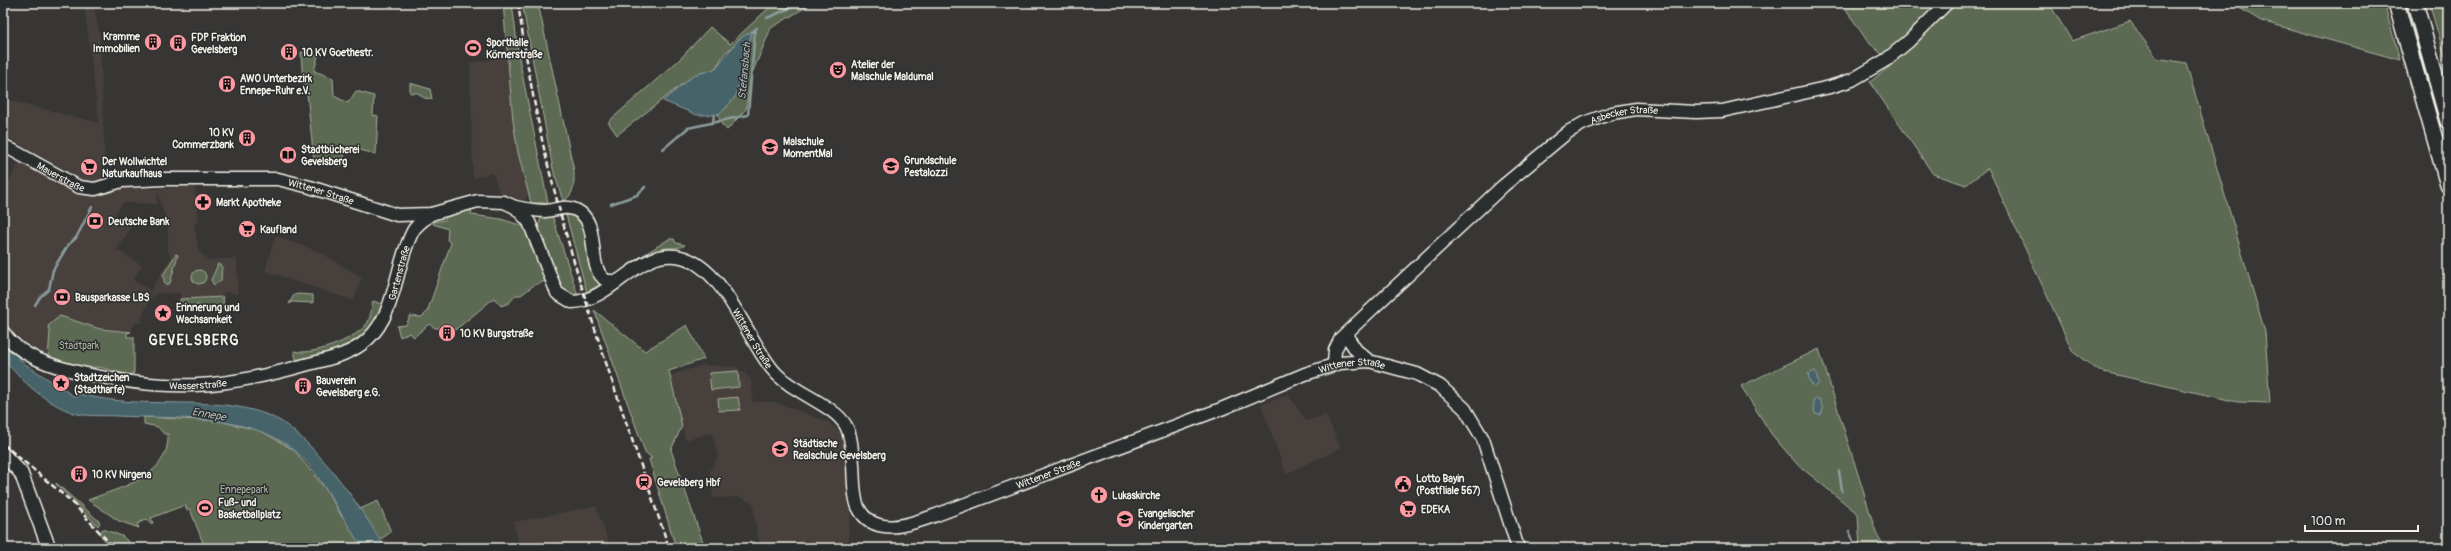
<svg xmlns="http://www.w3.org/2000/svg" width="2451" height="551" font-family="Pangolin,sans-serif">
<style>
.built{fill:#46413e;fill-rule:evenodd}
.green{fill:#5d6a52;stroke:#a8ae9d}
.water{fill:#46636b;stroke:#8c9c9d}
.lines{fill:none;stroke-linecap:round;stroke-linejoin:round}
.stream{stroke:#8c9c9d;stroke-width:2.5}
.secondary-casing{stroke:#f4f1e8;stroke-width:15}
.primary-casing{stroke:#f4f1e8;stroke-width:16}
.highway-casing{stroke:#f4f1e8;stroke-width:18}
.secondary{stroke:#2a2d2e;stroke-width:12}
.primary{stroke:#2a2d2e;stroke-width:13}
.highway{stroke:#2a2d2e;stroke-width:15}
.rail{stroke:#f4f1e8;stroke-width:2.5;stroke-dasharray:6 3;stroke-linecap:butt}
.labels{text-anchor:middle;stroke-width:3;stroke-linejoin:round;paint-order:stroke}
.poi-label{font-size:10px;font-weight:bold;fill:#f4f1e8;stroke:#2a2d2e;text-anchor:start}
.street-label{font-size:10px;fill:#f4f1e8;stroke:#2a2d2e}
.park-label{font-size:10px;fill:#b0b4a4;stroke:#2a2d2e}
.water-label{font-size:11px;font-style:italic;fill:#aeb8b6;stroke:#2a2d2e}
.district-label{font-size:14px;font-weight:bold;letter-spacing:1px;fill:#f4f1e8;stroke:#2a2d2e}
</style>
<rect width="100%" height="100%" fill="#373635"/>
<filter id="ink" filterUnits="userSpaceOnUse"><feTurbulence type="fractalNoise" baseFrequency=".025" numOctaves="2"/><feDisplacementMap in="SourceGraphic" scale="8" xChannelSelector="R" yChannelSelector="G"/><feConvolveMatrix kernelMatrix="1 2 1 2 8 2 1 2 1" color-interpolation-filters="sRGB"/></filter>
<g filter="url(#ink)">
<!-- built -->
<path class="built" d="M 84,3 L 93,3 L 100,37 L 106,192 L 120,186 L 156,189 L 195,186 L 198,222 L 194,223 L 199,252 L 208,260 L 237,258 L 238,294 L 224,292 L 223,297 L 180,299 L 180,293 L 158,293 L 152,297 L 142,316 L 142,323 L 135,323 L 131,332 L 100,329 L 67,319 L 50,328 L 48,359 L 40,355 L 3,324 L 3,193 L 26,148 L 3,135 L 3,99 L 99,123 ZM 157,191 L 168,227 L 168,252 L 171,257 L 149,293 L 150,290 L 133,280 L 142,265 L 117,250 L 131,227 L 115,214 L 123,203 L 157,204 ZM 177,254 L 177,263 L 172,275 L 164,283 L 164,274 ZM 215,267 L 223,268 L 221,281 L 216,285 L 211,280 ZM 198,270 L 205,272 L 201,285 L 193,282 Z
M 507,57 L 510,89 L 528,192 L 525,201 L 499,192 L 493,173 L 473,178 L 470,63 Z
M 275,236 L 320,252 L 362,277 L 354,301 L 265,271 Z
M 703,365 L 737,367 L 751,379 L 753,402 L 775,402 L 828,422 L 842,434 L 851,512 L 847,548 L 763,548 L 757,536 L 753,503 L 738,497 L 713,498 L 710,471 L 718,457 L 712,433 L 685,440 L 671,375 Z
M 1288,394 L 1306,421 L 1326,415 L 1341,448 L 1286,474 L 1261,405 Z
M 596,506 L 611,548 L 520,548 L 513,522 Z"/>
<!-- green -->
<path class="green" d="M 503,3 L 512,3 L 519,58 L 548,203 L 531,203 L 518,153 L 513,121 Z
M 522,3 L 538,3 L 574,171 C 574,183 575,195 563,201 L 553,169 Z
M 774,3 L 813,3 L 771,28 L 751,76 L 746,109 L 727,130 L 722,125 L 718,115 L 726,108 L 737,92 L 752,31 L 725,53 L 715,69 L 694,75 L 617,135 L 608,122 L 679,60 L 710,27 L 730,44 Z
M 1842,3 L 2049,3 L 2072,41 L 2130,21 L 2157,58 L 2186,63 L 2265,332 L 2270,403 L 2238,402 L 2099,371 L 2073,352 L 1988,168 L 1966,185 L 1933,174 L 1870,82 L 1893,64 L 1867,41 Z
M 2237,3 L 2384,3 L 2400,60 L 2261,21 L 2238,7 Z
M 2429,3 L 2448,3 L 2448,68 L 2446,60 Z
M 301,52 L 318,56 L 314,71 L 333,78 L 334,96 L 348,103 L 356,91 L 374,96 L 373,115 L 378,116 L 376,154 L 347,147 L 341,166 L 327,163 L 325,165 L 314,161 L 306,84 L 312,82 L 303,84 Z
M 410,83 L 430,89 L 432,99 L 424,98 L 418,93 L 410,93 Z
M 465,207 L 471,210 L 472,215 L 501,219 L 526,227 L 549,280 L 534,285 L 521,295 L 516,295 L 509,303 L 501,306 L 494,298 L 453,332 L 443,328 L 435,328 L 429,324 L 414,337 L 410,333 L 400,337 L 397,326 L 406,325 L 410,316 L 422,317 L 427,312 L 451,243 L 447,240 L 448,229 L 433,224 L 434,222 L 445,220 L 445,216 Z
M 551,212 L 578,296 L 575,297 L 564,293 L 538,226 L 541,218 Z
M 572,214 L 583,220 L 599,285 L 587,293 L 566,215 Z
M 669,239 L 674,239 L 676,243 L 685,245 C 679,249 675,247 667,248 C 656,249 646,254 637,259 Z
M 176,254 L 178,255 L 170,283 L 165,285 L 163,275 Z
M 218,264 L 222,266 L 221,281 L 214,285 L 211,280 Z
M192 277a7 7 0 1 1 14 0a7 7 0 1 1-14 0Z
M 298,294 L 313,295 L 313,303 L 292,302 L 289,304 L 294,295 Z
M 223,297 L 224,308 L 200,309 L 199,305 L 181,307 L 180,299 Z
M 373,301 L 382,304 L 374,330 L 346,348 L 301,360 L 296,359 L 294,351 C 313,356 353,340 366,325 C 371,319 371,309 373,301 Z
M 594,310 L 645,351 L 687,325 L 704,359 L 669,371 L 682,426 L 671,450 L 705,548 L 676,548 L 649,459 L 652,458 L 645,452 Z
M 60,316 L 100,329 L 131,332 L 127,333 L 127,337 L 134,337 L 134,373 L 129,375 L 99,367 L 77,368 L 48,359 L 50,331 L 48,326 Z
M 1819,349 L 1876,532 L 1885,548 L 1860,548 L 1858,514 L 1797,464 L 1772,435 L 1741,386 Z
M 738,371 L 739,387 L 711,390 L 709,373 Z
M 738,397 L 740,410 L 719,411 L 718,399 Z
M 144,417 L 219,421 L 261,431 L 294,450 L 327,491 L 342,517 L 378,501 L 391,532 L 368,548 L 205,548 L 190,509 L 187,510 L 185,505 L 151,518 L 153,523 L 150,524 L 147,519 L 137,524 L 139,528 L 119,521 L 88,500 C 120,487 170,478 168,434 L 164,434 L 158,427 L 144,424 Z
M 56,483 L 100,522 L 98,526 L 56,484 Z
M 103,529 L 122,536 L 135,548 L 111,548 L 99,533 Z"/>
<!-- water -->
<path class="water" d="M 752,31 L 736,96 L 723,111 L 716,115 L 697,115 L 663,101 L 694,75 L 715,69 L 739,39 Z
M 3,343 L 25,364 L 75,397 L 80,394 C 130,407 174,400 224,405 C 243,407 266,412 282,422 C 320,448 362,508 385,548 L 362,548 C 345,522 316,466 293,449 C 246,413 173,419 117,416 C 104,415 87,417 74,413 C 45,403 23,382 3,359 Z
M 1815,371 L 1819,383 L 1815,387 L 1810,382 L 1808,374 Z
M 1815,398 L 1820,400 L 1823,409 L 1821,415 L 1815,414 L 1813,401 Z"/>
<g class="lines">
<!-- stream -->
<path class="stream" d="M 767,18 L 802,3
M 752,32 L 757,28
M 713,122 L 714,115
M 663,149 L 688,128 L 748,115 L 755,30
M 611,204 L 637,195 L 645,187
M 35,305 L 40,297 L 49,289 L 53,270 L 68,245 L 76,238 L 92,207
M 1839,471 L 1842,491
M 1849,531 L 1856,548"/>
<defs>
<g id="secondary">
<path id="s1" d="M 3,145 L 79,187 L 95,189 L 122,181 L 164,179 L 278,179 L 310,187 L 397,215 L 431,214 L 478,201 L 504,202 L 515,207 L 529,222 L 557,293 L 572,302 C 613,301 638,247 681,257 C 725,268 746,338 773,370 C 792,393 834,404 846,426 C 852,437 852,453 853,465 C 854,478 853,495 858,507 C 874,540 914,523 939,514 L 1221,409 L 1305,374 L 1340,363 L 1369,361 L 1417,374 L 1440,386 L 1465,409 L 1483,439 L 1518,548"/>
<path d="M 515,207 C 525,209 536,211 546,211 C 556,210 566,205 576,210 C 603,223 584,268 607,281 L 618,281"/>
<path id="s2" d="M 3,332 C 20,357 54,367 82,373 C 167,392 221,389 305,365 C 328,359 351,355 368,339 C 397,312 395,264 413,231 C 417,224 425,219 431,214"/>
<path d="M 1348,338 L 1356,350 L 1369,361"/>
<path id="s3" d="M 1334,364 L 1335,350 L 1341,338 L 1503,186 L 1568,132 L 1584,123 L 1612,113 L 1636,109 L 1696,112 L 1722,111 L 1830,87 L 1852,80 L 1886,60 L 1909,41 L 1947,3"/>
</g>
<path id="primary" d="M 3,454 L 21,473 L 49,548"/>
<path id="highway" d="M 2396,3 L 2448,185
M 2415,3 L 2448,121"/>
</defs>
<!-- secondary casing -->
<use href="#secondary" class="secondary-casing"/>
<!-- primary casing -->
<use href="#primary" class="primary-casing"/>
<!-- highway casing -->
<use href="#highway" class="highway-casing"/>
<!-- secondary -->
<use href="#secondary" class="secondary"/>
<!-- primary -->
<use href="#primary" class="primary"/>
<!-- highway -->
<use href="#highway" class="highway"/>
<!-- rail -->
<path class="rail" d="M 518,3 C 527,64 537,125 553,185 C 584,308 629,428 669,548
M 3,444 L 72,502 L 114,548"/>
</g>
</g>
<!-- icons -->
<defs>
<symbol id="building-disc" viewBox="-11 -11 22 22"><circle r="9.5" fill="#ff9aa2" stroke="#2a2d2e"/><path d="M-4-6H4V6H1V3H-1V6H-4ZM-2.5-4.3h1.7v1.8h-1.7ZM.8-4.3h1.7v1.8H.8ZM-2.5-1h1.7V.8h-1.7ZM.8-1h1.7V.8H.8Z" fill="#111"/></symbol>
<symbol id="stadium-disc" viewBox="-11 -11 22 22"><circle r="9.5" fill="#ff9aa2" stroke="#2a2d2e"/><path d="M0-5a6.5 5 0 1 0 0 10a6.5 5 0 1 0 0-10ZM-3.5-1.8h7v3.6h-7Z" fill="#111"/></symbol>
<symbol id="theatre-disc" viewBox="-11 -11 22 22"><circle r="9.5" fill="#ff9aa2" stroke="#2a2d2e"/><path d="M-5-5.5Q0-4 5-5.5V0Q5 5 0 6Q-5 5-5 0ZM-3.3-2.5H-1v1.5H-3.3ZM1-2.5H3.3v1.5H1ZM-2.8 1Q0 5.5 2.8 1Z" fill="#111"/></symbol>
<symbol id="school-disc" viewBox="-11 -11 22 22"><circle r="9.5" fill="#ff9aa2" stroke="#2a2d2e"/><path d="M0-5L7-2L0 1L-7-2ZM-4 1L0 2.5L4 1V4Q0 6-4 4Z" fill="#111"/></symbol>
<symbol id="library-disc" viewBox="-11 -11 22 22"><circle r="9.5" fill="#ff9aa2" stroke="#2a2d2e"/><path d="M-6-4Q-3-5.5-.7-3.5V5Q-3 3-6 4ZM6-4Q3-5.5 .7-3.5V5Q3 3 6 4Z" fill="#111"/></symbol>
<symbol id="supermarket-disc" viewBox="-11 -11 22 22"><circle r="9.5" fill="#ff9aa2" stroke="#2a2d2e"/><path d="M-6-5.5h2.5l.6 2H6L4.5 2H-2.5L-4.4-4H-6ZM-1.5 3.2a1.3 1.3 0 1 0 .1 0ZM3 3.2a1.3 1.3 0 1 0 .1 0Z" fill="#111"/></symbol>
<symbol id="pharmacy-disc" viewBox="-11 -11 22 22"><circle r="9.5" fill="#ff9aa2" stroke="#2a2d2e"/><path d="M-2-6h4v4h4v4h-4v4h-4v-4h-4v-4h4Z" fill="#111"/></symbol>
<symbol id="bank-disc" viewBox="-11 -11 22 22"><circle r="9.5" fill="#ff9aa2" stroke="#2a2d2e"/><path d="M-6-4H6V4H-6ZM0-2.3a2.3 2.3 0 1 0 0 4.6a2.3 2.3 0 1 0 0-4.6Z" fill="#111"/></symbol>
<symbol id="sight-disc" viewBox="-11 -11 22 22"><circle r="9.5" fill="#ff9aa2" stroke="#2a2d2e"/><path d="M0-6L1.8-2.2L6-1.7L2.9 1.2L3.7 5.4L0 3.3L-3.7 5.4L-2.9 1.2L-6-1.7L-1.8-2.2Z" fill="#111"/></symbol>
<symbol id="station-disc" viewBox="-11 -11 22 22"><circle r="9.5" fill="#ff9aa2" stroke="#2a2d2e"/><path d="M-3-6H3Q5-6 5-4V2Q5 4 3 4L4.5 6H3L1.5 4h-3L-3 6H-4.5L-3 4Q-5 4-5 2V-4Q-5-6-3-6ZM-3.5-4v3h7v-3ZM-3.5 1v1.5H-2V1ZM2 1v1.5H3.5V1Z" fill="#111"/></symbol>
<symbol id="civic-disc" viewBox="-11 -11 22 22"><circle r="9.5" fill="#ff9aa2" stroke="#2a2d2e"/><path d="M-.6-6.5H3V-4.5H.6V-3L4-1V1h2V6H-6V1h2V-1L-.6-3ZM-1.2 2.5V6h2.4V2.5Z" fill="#111"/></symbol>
<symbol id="church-disc" viewBox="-11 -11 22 22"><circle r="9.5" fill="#ff9aa2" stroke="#2a2d2e"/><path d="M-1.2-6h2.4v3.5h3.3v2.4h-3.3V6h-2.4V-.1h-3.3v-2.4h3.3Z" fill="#111"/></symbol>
</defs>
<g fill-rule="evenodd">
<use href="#building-disc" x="143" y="32" width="20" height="20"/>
<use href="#building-disc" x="168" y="33" width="20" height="20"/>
<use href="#stadium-disc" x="463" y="38" width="20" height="20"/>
<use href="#building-disc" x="279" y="42" width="20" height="20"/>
<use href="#theatre-disc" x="828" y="60" width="20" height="20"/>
<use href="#building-disc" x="217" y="74" width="20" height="20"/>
<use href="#building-disc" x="237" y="128" width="20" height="20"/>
<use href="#school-disc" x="760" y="137" width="20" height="20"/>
<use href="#library-disc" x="278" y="145" width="20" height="20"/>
<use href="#school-disc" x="881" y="156" width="20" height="20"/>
<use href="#supermarket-disc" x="79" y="157" width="20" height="20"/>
<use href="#pharmacy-disc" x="193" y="192" width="20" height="20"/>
<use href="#bank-disc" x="85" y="211" width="20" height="20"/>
<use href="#supermarket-disc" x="237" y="219" width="20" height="20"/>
<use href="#bank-disc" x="52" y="287" width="20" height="20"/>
<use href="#sight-disc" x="153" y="303" width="20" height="20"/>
<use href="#building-disc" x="437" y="323" width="20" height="20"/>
<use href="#sight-disc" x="51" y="373" width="20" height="20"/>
<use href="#building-disc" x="293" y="376" width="20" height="20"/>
<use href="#school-disc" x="770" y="439" width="20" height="20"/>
<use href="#building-disc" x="69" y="464" width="20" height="20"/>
<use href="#station-disc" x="634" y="472" width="20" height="20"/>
<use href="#civic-disc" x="1393" y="474" width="20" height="20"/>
<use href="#church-disc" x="1089" y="485" width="20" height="20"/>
<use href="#stadium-disc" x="195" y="498" width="20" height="20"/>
<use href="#supermarket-disc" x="1398" y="499" width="20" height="20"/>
<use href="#school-disc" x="1115" y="509" width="20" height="20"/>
</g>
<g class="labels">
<!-- poi labels -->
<g class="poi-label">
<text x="140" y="40" text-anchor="end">Kramme<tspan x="140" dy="12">Immobilien</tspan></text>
<text x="191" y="41">FDP Fraktion<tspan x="191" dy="12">Gevelsberg</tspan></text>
<text x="486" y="46">Sporthalle<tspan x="486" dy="12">Körnerstraße</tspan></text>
<text x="302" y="56">10 KV Goethestr.</text>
<text x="851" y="68">Atelier der<tspan x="851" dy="12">Malschule Maldumal</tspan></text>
<text x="240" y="82">AWO Unterbezirk<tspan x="240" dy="12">Ennepe-Ruhr e.V.</tspan></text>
<text x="234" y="136" text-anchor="end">10 KV<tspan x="234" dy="12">Commerzbank</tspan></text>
<text x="783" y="145">Malschule<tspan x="783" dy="12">MomentMal</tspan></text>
<text x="301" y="153">Stadtbücherei<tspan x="301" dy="12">Gevelsberg</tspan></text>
<text x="904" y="164">Grundschule<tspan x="904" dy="12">Pestalozzi</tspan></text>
<text x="102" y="165">Der Wollwichtel<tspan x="102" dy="12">Naturkaufhaus</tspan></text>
<text x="216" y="206">Markt Apotheke</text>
<text x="108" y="225">Deutsche Bank</text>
<text x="260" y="233">Kaufland</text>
<text x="75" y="301">Bausparkasse LBS</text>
<text x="176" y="311">Erinnerung und<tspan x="176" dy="12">Wachsamkeit</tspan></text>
<text x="460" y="337">10 KV Burgstraße</text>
<text x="74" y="381">Stadtzeichen<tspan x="74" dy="12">(Stadtharfe)</tspan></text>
<text x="316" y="384">Bauverein<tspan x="316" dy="12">Gevelsberg e.G.</tspan></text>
<text x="793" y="447">Städtische<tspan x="793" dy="12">Realschule Gevelsberg</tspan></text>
<text x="92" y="478">10 KV Nirgena</text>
<text x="1416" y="482">Lotto Bayin<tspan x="1416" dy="12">(Postfliale 567)</tspan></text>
<text x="657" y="486">Gevelsberg Hbf</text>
<text x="1112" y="499">Lukaskirche</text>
<text x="218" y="506">Fuß- und<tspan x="218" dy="12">Basketballplatz</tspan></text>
<text x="1421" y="513">EDEKA</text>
<text x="1138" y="517">Evangelischer<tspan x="1138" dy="12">Kindergarten</tspan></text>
</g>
<!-- street labels -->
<g class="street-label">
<text dy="4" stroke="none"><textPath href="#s3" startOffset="394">Asbecker Straße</textPath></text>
<text dy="4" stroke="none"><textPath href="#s1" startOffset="66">Mauerstraße</textPath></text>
<text dy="4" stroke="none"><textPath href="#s1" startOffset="332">Wittener Straße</textPath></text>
<text dy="4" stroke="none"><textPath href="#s2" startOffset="460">Gartenstraße</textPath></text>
<text dy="4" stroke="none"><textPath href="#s1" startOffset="879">Wittener Straße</textPath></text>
<text dy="4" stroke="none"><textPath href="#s1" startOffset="1623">Wittener Straße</textPath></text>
<text dy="4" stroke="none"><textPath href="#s2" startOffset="208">Wasserstraße</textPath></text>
<text dy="4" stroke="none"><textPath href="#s1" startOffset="1299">Wittener Straße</textPath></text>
</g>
<!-- park labels -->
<g class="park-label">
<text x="79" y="349">Stadtpark</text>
<text x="244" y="493">Ennepepark</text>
</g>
<!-- water labels -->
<g class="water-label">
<text transform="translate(744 71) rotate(-85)" y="4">Stefansbach</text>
<text transform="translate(209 414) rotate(10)" y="4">Ennepe</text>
</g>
<!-- district labels -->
<g class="district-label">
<text x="194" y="345">GEVELSBERG</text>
</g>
</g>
<!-- margin -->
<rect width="2451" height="551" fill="none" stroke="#2a2d2e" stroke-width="16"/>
<rect x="8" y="8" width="2435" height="535" fill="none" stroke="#f4f1e8" stroke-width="1.5" filter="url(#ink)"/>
<!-- scale -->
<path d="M2305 525v6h113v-6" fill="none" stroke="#f4f1e8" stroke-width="2"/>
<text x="2311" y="525" font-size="12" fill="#f4f1e8" stroke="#2a2d2e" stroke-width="3" paint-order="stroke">100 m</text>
</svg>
